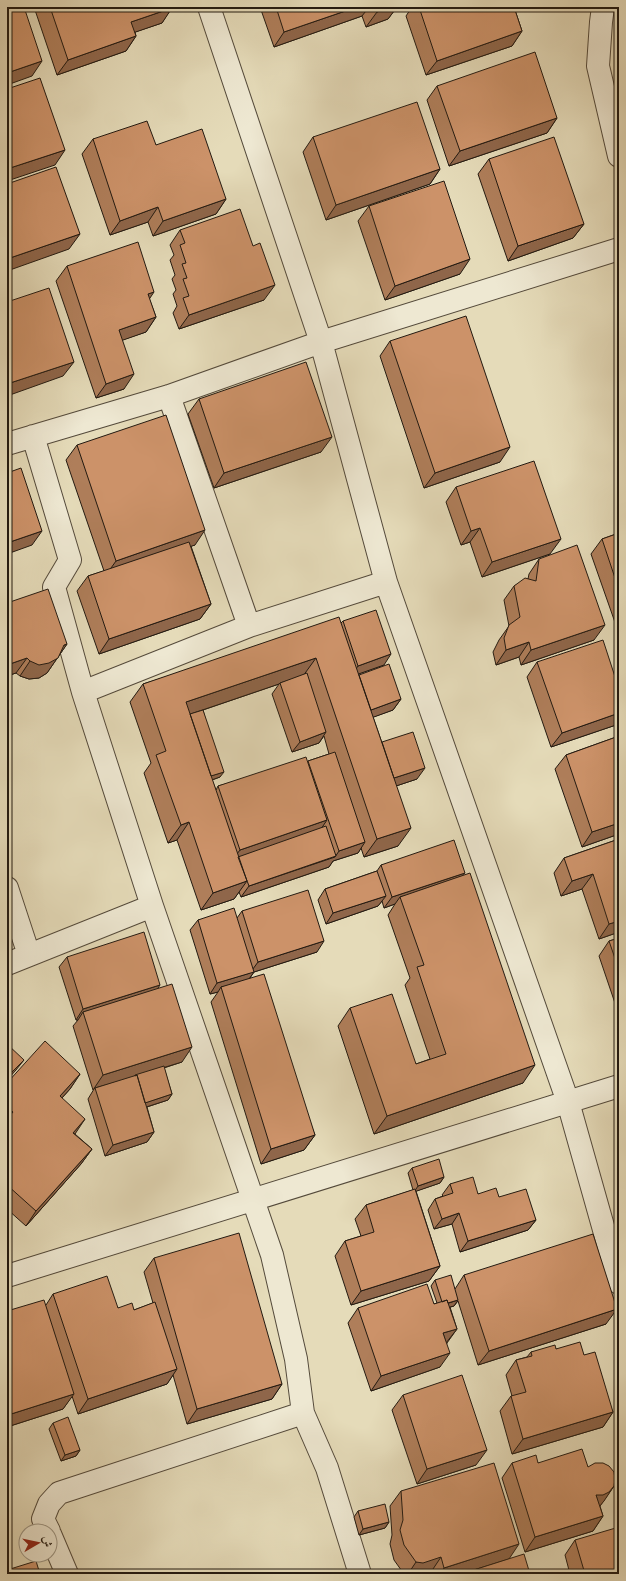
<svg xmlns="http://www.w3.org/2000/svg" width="626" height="1581" font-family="Cardo,Amiri,serif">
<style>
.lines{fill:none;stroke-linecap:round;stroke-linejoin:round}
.minor-casing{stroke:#544a3b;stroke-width:24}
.minor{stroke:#eee8d2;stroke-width:22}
.wall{fill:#af7e5a;stroke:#231a11;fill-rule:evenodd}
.shaded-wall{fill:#8f664a;stroke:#231a11}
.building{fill:#cc9269;stroke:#231a11}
</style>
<rect width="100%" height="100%" fill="#e5dbb9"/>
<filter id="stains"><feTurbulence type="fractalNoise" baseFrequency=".005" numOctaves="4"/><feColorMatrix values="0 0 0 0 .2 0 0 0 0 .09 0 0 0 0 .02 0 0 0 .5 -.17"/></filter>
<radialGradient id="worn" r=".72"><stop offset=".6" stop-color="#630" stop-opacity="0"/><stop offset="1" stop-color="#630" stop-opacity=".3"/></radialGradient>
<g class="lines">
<defs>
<path id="minor" d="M 209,7 L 321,342 L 386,582 L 568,1102 L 619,1283
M 603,7 L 601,22 L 598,66 L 619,156
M 169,396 L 249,626
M 33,436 L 70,560 L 54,587 L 83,692 L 152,906 L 272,1255 L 296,1359 L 303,1413 L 59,1493 L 49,1504 L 43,1519 L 49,1531
M 7,444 L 169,396 L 321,342 L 619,249
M 83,692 L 249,626 L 386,582
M 7,888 L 29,955
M 7,964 L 152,906
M 7,1276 L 619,1086
M 303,1413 L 327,1468 L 360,1574
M 50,1534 L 67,1574"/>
</defs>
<!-- minor casing -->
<use href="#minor" class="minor-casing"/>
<!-- minor -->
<use href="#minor" class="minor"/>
</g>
<!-- wall -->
<path class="wall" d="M 34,7 L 172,7 L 162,23 L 135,32 L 136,36 L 126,51 L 57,75 Z
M 260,7 L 397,7 L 388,19 L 366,27 L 362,16 L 274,47 Z
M 412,7 L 514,7 L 522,31 L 512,46 L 426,75 L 406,16 Z
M 437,86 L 557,118 L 547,133 L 449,166 L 427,100 Z
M 313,137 L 440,169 L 430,184 L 326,220 L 303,152 Z
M 93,139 L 156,145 L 226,199 L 216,214 L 153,236 L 148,222 L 110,235 L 82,154 Z
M 489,159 L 584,224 L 573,238 L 508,261 L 478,174 Z
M 369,206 L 460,274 L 385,300 L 358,221 Z
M 180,230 L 264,300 L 179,329 L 173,313 L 177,306 L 173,294 L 176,290 L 172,279 L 175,275 L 170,260 L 174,255 L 170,245 Z
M 67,266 L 149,298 L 156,317 L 146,332 L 122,340 L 124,389 L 96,398 L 56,281 Z
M 390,341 L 500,462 L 424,488 L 380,356 Z
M 199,399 L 321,452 L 214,488 L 188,414 Z
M 77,445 L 195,545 L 191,546 L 211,604 L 200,619 L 99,654 L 77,591 L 88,576 L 104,571 L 66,460 Z
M 456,487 L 550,554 L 482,577 L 470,542 L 461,545 L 446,502 Z
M 619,533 L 619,630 L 618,631 L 591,554 L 602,539 Z
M 539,559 L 594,640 L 521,665 L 519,657 L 496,665 L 493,652 L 499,640 L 509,626 L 504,600 L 514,586 L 528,579 L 529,574 Z
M 7,603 L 67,644 L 47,673 L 39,678 L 29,679 L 20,676 L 16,673 L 7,676 Z
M 343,621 L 384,665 L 358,674 L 359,675 L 401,699 L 393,710 L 373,717 L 382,743 L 417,779 L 396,786 L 398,846 L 364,857 L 361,848 L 358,853 L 333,861 L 329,867 L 241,897 L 239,892 L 234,899 L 201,910 L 177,840 L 168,843 L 144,773 L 151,763 L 130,702 L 143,684 L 341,623 ZM 279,684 L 272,694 L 292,752 L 319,743 L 324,736 L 329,754 L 308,761 L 307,762 L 218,786 L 216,790 L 212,780 L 220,777 L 203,710 Z
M 537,662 L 619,689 L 619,721 L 616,725 L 551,747 L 527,677 Z
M 619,736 L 619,834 L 582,847 L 555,769 L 566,755 Z
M 619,839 L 619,932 L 599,939 L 582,889 L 561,896 L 554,873 L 564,858 Z
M 381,865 L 462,876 L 523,1083 L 374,1134 L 338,1026 L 350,1008 L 416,1064 L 430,1059 L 405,985 L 410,978 L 388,915 L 395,904 L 384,908 L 382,901 L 378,906 L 326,924 L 318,900 L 325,889 L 377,871 Z
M 242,911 L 317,952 L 254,972 L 250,978 L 315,1135 L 304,1150 L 261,1164 L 211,1002 L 218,992 L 210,994 L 190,930 L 198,920 L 237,918 Z
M 619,938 L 619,1015 L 599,956 L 609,941 Z
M 67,957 L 158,988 L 182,1062 L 164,1068 L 172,1094 L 168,1100 L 147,1107 L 154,1132 L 147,1142 L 105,1156 L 88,1099 L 94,1089 L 93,1090 L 73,1026 L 78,1020 L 76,1020 L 59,967 Z
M 80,1074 L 70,1089 L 62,1098 L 75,1134 L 92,1149 L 81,1164 L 26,1226 L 7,1209 L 7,1083 Z
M 412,1168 L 444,1177 L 440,1183 L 416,1191 L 440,1266 L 429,1281 L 351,1305 L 335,1256 L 345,1241 L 361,1236 L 355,1219 L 366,1205 L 413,1190 L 408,1173 Z
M 450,1184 L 478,1194 L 499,1197 L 536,1220 L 528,1230 L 460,1252 L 452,1224 L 434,1229 L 428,1210 L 435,1199 L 443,1196 L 442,1195 Z
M 154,1258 L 282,1384 L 272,1399 L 187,1424 L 173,1375 L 167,1384 L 78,1414 L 72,1396 L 63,1409 L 7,1427 L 7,1311 L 46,1305 L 53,1294 L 118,1308 L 134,1310 L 153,1303 L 144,1272 Z
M 464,1275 L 606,1324 L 478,1365 L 458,1301 L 454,1306 L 450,1307 L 457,1329 L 447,1343 L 440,1367 L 371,1391 L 348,1323 L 358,1308 L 434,1304 L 437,1303 L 431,1286 L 435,1280 L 455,1289 Z
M 556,1349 L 584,1355 L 613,1412 L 603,1427 L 512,1454 L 500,1411 L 511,1396 L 512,1396 L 506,1375 L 516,1360 L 527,1357 L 531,1352 Z
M 403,1395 L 476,1465 L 417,1484 L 392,1410 Z
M 53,1423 L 80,1450 L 76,1456 L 61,1461 L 49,1429 Z
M 512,1463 L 538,1463 L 588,1467 L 614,1486 L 600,1506 L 603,1516 L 593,1531 L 525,1552 L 502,1478 Z
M 401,1491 L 509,1559 L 530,1574 L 431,1574 L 431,1572 L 424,1574 L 404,1574 L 394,1560 L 390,1544 L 392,1535 L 390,1506 Z
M 358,1511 L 389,1522 L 385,1528 L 359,1535 L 354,1517 Z
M 575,1540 L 619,1574 L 570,1574 L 565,1555 Z"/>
<!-- shaded-wall -->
<path class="shaded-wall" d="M 357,7 L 369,7 L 362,16 L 274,47 L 284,32 Z
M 391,7 L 397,7 L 388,19 L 366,27 L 377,12 Z
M 172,8 L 162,23 L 121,37 L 131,22 Z
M 522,31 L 512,46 L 426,75 L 437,61 Z
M 136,36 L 126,51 L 57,75 L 68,60 Z
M 42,61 L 32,76 L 7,85 L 7,73 Z
M 557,118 L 547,133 L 449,166 L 460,151 Z
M 65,150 L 55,165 L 7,181 L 7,169 Z
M 440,169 L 430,184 L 326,220 L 336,205 Z
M 226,199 L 216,214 L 153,236 L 163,221 Z
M 158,207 L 148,222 L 110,235 L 120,221 Z
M 584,224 L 573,238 L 508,261 L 518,246 Z
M 80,234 L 69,249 L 7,271 L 7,259 Z
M 470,259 L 460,274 L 385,300 L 395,286 Z
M 275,285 L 264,300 L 179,329 L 189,315 Z
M 154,292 L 144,307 L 148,294 Z
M 156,317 L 146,332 L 109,345 L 119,330 Z
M 74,362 L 63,376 L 7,396 L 7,384 Z
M 134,374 L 124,389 L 96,398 L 106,384 Z
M 332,437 L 321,452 L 214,488 L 224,473 Z
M 510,447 L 500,462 L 424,488 L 435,473 Z
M 480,528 L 470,542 L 461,545 L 471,531 Z
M 205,530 L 195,545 L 106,575 L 116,561 Z
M 42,531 L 32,545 L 7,554 L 7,543 Z
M 561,539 L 550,554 L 482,577 L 492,562 Z
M 211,604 L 200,619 L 99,654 L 109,639 Z
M 605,625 L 594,640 L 521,665 L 531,650 Z
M 529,642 L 519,657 L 496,665 L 506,650 Z
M 67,644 L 47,673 L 39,678 L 29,679 L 20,676 L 30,661 Z
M 391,654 L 384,665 L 350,677 L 358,666 Z
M 27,658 L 16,673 L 7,676 L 7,665 Z
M 316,658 L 303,676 L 280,683 L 279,684 L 173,720 L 186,702 Z
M 401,699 L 393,710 L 363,721 L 371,710 Z
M 619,713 L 619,721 L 616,725 L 551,747 L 562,733 Z
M 326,732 L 319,743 L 292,752 L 300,742 Z
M 425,768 L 417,779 L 387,789 L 394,778 Z
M 224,772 L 220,777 L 206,782 L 210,776 Z
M 327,820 L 317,835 L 229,864 L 240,850 Z
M 189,822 L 177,840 L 168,843 L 181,825 Z
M 619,823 L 619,834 L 582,847 L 592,832 Z
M 411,828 L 398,846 L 364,857 L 377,839 Z
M 365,842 L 358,853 L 333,861 L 329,867 L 241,897 L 249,886 L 335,857 L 339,851 Z
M 465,873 L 457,883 L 400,897 L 395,904 L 384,908 L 392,897 Z
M 593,874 L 582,889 L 561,896 L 572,881 Z
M 247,881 L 234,899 L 201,910 L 213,893 Z
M 386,896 L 378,906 L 326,924 L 333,913 Z
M 619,921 L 619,932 L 599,939 L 609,924 Z
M 324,941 L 317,952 L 254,972 L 246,983 L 221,987 L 218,992 L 210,994 L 217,983 L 250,973 L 258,962 Z
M 160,985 L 153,996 L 83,1012 L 78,1020 L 76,1020 L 83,1009 Z
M 192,1047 L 182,1062 L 136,1076 L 135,1075 L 134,1077 L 95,1088 L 93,1090 L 103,1075 Z
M 24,1060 L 16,1070 L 7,1080 L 7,1077 Z
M 535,1065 L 523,1083 L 374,1134 L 387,1116 Z
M 80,1074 L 70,1089 L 50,1111 L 60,1096 Z
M 172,1094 L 168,1100 L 140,1109 L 144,1103 Z
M 85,1119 L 75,1134 L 73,1133 Z
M 154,1132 L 147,1142 L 105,1156 L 113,1145 Z
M 315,1135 L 304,1150 L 261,1164 L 271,1149 Z
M 92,1149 L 81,1164 L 26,1226 L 36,1211 Z
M 444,1177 L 440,1183 L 414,1192 L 418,1186 Z
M 459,1213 L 452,1224 L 434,1229 L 442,1219 Z
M 536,1220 L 528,1230 L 460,1252 L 468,1241 Z
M 440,1266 L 429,1281 L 351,1305 L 361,1291 Z
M 458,1300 L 454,1306 L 439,1310 L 443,1305 Z
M 617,1309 L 606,1324 L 478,1365 L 489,1351 Z
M 457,1329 L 446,1343 L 443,1333 Z
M 450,1353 L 440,1367 L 371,1391 L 381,1376 Z
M 177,1369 L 167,1384 L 78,1414 L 88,1399 Z
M 282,1384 L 272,1399 L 187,1424 L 197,1409 Z
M 74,1394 L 63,1409 L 7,1427 L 7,1416 L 8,1415 Z
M 613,1412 L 603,1427 L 512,1454 L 523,1439 Z
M 80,1450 L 76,1456 L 61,1461 L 65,1455 Z
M 487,1450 L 476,1465 L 417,1484 L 427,1469 Z
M 614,1486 L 604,1501 L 599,1507 L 596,1495 Z
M 603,1516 L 593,1531 L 525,1552 L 535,1537 Z
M 389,1522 L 385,1528 L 359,1535 L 363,1529 Z
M 519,1544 L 509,1559 L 461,1574 L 440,1574 L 444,1568 Z
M 441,1557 L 431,1572 L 424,1574 L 408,1574 L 416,1562 Z"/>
<!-- building -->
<path class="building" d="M 7,7 L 24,7 L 42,61 L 7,73 Z
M 50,7 L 172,7 L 172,8 L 131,22 L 136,36 L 68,60 Z
M 276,7 L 357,7 L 284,32 Z
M 375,7 L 391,7 L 377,12 Z
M 419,7 L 514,7 L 522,31 L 437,61 Z
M 535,52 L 557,118 L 460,151 L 437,86 Z
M 40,78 L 65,150 L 7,169 L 7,89 Z
M 417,102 L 440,169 L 336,205 L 313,137 Z
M 147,121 L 156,145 L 202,129 L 226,199 L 163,221 L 158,207 L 120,221 L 93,139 Z
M 554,137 L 584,224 L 518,246 L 489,159 Z
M 56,167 L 80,234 L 7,259 L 7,184 Z
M 444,181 L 470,259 L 395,286 L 369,206 Z
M 240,209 L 253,246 L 260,243 L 275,285 L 189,315 L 183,298 L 189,296 L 183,279 L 187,278 L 182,264 L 186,263 L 180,245 L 185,243 L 180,230 Z
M 138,242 L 154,292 L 148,294 L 156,317 L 119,330 L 134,374 L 106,384 L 67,266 Z
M 49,288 L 74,362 L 7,384 L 7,302 Z
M 466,316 L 510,447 L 435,473 L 390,341 Z
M 306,362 L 332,437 L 224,473 L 199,399 Z
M 166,415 L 205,530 L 116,561 L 77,445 Z
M 534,461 L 561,539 L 492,562 L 480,528 L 471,531 L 456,487 Z
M 21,468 L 42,531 L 7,543 L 7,473 Z
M 619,533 L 619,590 L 602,539 Z
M 189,542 L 211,604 L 109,639 L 88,576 Z
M 577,545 L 605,625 L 531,650 L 529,642 L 506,650 L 504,638 L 509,625 L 520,617 L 514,586 L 525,578 L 536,581 L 539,559 Z
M 48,589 L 67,644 L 64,645 L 58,658 L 49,663 L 39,665 L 30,661 L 27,658 L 7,665 L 7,603 Z
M 376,610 L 391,654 L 358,666 L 343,621 Z
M 339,617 L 411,828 L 377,839 L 316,658 L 186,702 L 247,881 L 213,893 L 189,822 L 181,825 L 156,755 L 166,751 L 143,684 Z
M 603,640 L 619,689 L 619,713 L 562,733 L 537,662 Z
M 389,664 L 401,699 L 371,710 L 359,675 Z
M 307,673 L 326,732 L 300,742 L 280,683 Z
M 203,710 L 224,772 L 211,776 L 190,714 Z
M 413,732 L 425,768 L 394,778 L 382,742 Z
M 619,736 L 619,823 L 592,832 L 566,755 Z
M 335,752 L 365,842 L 339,851 L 308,761 Z
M 306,757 L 327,820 L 240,850 L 218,786 Z
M 326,826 L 336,856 L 249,886 L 238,857 Z
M 619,839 L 619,921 L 609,924 L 593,874 L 572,881 L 564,858 Z
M 454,840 L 465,873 L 392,897 L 381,865 Z
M 377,871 L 386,896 L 333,913 L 325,889 Z
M 470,873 L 535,1065 L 387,1116 L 350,1008 L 392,994 L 416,1064 L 446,1054 L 417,967 L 424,965 L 400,897 Z
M 308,890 L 324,941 L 258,962 L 242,911 Z
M 234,908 L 254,972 L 217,983 L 198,920 Z
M 144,932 L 160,985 L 83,1009 L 67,957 Z
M 619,938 L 619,970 L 609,941 Z
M 264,974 L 315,1135 L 271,1149 L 221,987 Z
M 172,984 L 192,1047 L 103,1075 L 83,1012 Z
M 45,1041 L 80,1074 L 60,1096 L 85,1119 L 73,1133 L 92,1149 L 36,1211 L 7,1185 L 7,1119 L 13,1112 L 7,1107 L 7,1083 Z
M 7,1044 L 24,1060 L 7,1077 Z
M 164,1066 L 172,1094 L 145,1103 L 137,1075 L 135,1076 L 135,1075 Z
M 137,1075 L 154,1132 L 113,1145 L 95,1088 Z
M 439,1159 L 444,1177 L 418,1186 L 412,1168 Z
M 473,1177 L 478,1194 L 496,1188 L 499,1197 L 526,1189 L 536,1220 L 468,1241 L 459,1213 L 442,1219 L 435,1199 L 453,1193 L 450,1184 Z
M 415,1189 L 440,1266 L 361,1291 L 345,1241 L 374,1232 L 366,1205 Z
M 239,1233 L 282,1384 L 197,1409 L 154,1258 Z
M 593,1234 L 617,1309 L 489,1351 L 464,1275 Z
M 451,1275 L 458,1300 L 448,1303 L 447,1300 L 442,1302 L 435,1280 Z
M 107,1276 L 118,1308 L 132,1303 L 134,1310 L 155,1302 L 177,1369 L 88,1399 L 53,1294 Z
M 427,1284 L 434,1304 L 447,1300 L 457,1329 L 443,1333 L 450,1353 L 381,1376 L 358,1308 Z
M 44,1300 L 74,1394 L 8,1415 L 7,1412 L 7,1311 Z
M 580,1342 L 584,1355 L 595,1352 L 613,1412 L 523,1439 L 511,1396 L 526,1392 L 516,1360 L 532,1356 L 531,1352 L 555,1345 L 556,1349 Z
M 462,1375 L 487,1450 L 427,1469 L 403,1395 Z
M 68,1417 L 80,1450 L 65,1455 L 53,1423 Z
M 582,1449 L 588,1467 L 595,1463 L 603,1463 L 609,1466 L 614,1472 L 615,1479 L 614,1486 L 609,1492 L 603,1495 L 596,1495 L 603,1516 L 535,1537 L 512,1463 L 536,1455 L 538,1463 Z
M 494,1463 L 519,1544 L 444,1568 L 441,1557 L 423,1563 L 416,1562 L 404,1545 L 400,1530 L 403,1520 L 401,1491 Z
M 385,1504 L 389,1522 L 363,1529 L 358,1511 Z
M 619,1527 L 619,1574 L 585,1574 L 575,1540 Z
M 524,1554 L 530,1574 L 461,1574 Z
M 36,1561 L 40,1574 L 7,1574 L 7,1570 Z"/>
<!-- margin -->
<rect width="626" height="1581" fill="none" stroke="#e5dbb9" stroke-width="24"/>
<rect x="8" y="8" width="610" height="1565" fill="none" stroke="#231a11" stroke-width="2"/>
<rect x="12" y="12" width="602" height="1557" fill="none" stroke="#231a11"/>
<!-- north arrow -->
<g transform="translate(38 1543) rotate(81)"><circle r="19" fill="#eee8d2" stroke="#9d9685"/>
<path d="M0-3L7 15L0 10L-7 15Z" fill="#8f2418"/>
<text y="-6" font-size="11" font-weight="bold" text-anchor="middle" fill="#231a11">ش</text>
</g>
<rect width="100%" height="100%" filter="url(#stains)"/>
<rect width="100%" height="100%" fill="url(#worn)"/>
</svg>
